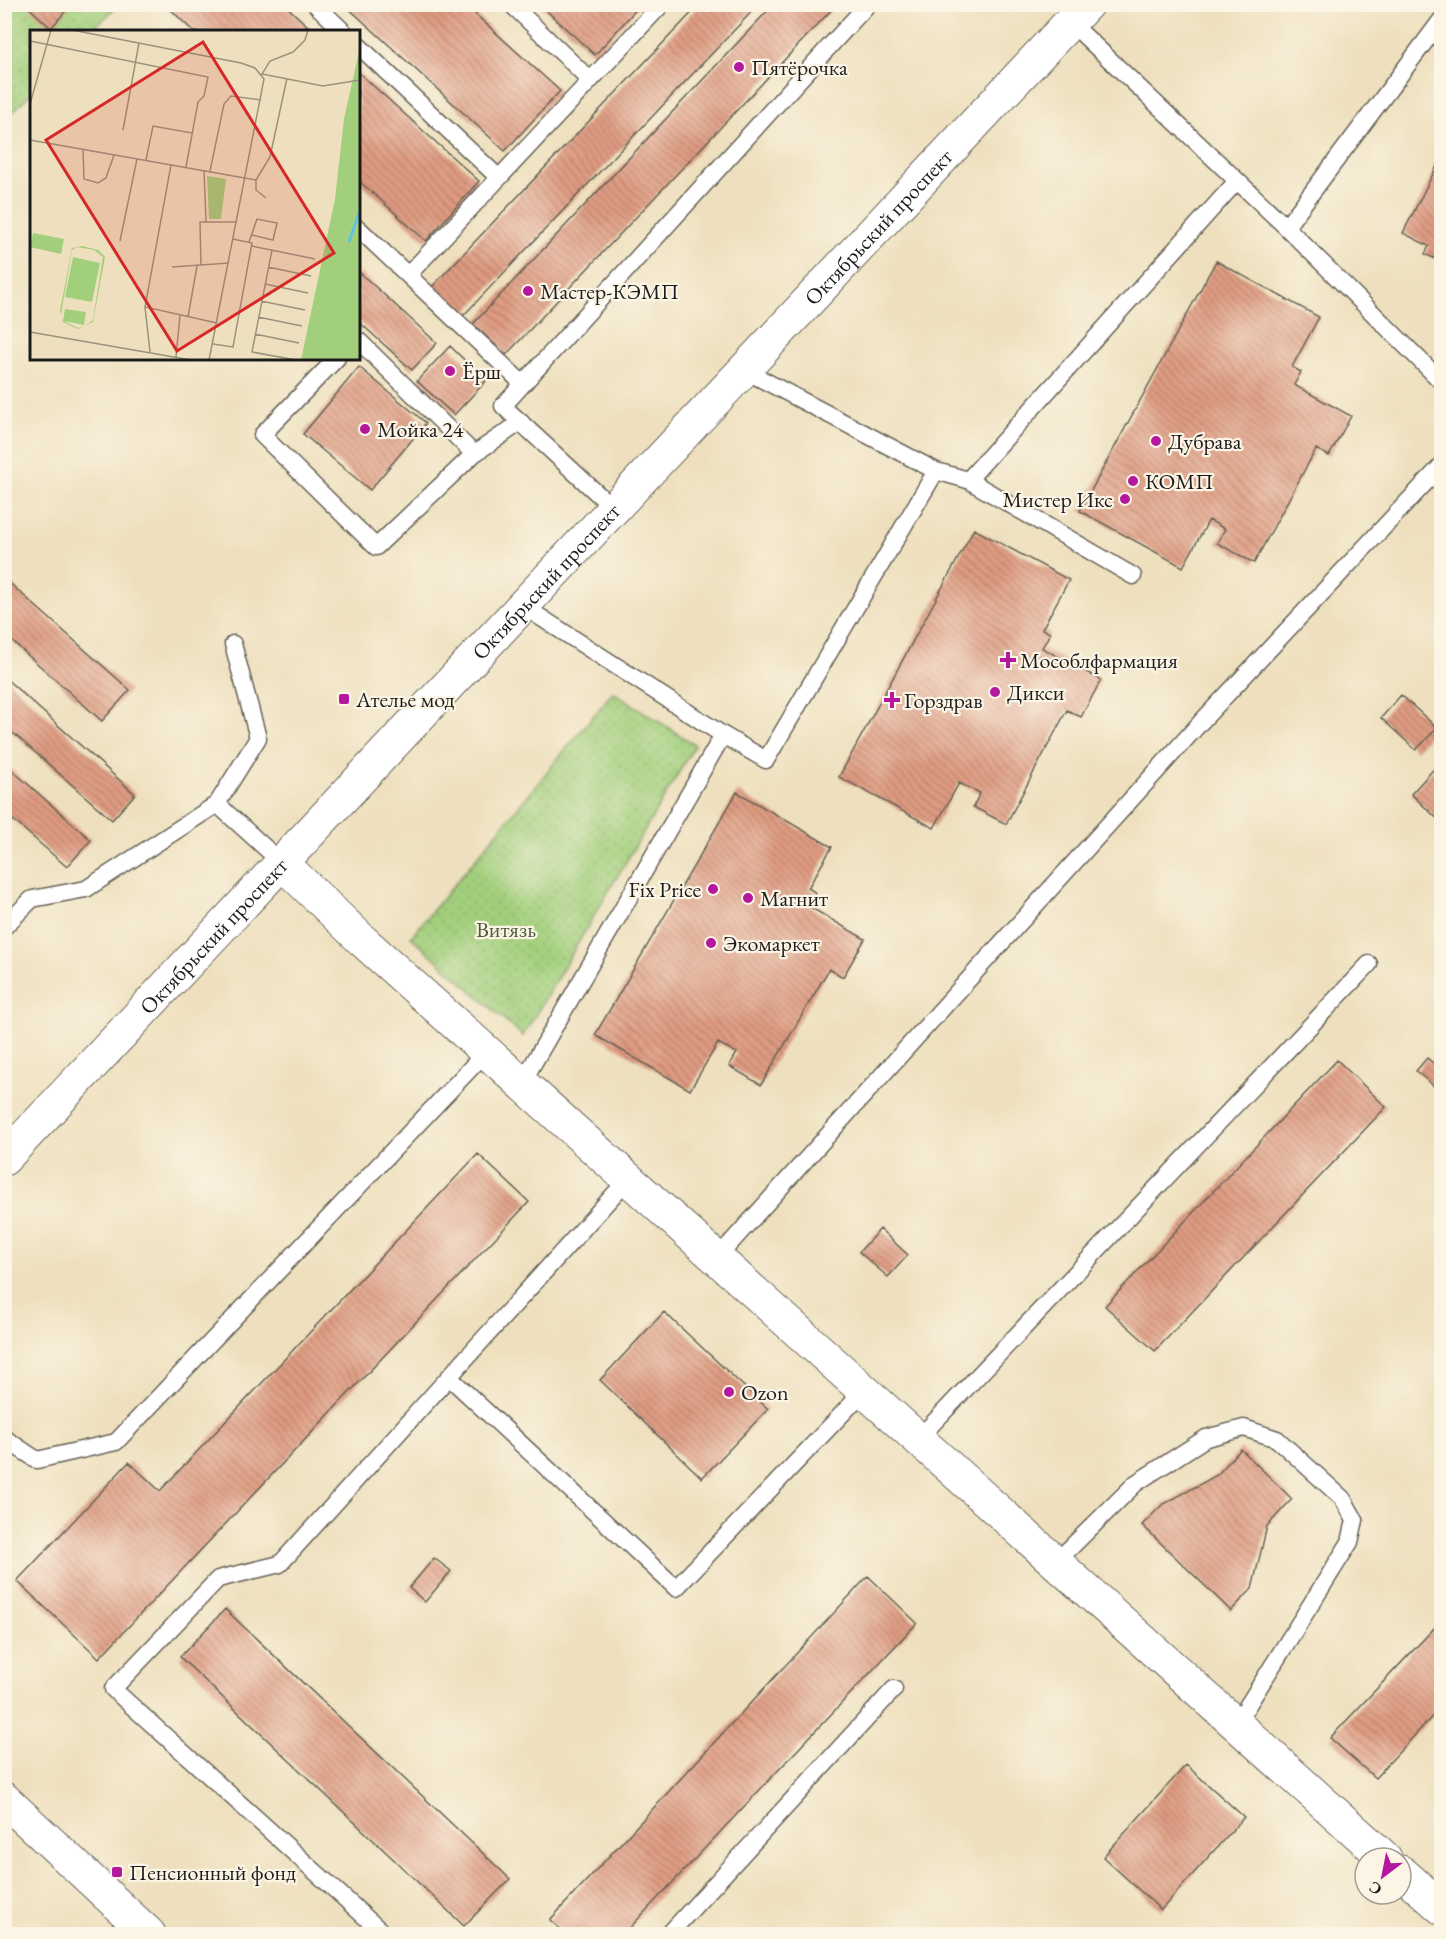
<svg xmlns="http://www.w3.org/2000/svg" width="1446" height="1939" font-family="'EB Garamond',serif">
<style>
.park{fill:url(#park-dots);stroke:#5f764c;stroke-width:1.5}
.building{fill:url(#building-back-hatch)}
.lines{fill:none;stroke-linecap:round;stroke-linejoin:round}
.service-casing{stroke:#666155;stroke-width:19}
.minor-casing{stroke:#666155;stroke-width:35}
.secondary-casing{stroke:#666155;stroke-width:35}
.service{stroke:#fff;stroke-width:16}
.minor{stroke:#fff;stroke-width:33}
.secondary{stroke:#fff;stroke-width:33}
.poi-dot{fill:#b5179e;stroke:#fcf5e5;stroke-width:2}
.labels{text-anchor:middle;stroke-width:4.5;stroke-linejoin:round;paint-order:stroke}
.poi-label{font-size:22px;fill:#1c1c1c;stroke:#fcf5e5;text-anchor:start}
.street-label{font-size:22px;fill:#1c1c1c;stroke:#fcf5e5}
.park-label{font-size:22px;fill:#4b5b3e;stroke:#fcf5e5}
.inset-river{fill:none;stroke:#63c2e1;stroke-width:3}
.inset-road{fill:none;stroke:#9a927d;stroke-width:1.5}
.view{fill:#d62828;fill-opacity:0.15;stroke:#d62828;stroke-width:3}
.inset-edge{fill:none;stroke:#1c1c1c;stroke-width:3}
</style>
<defs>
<pattern id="park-dots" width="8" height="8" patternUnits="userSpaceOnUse" patternTransform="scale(1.5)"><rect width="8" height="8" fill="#a2cf7c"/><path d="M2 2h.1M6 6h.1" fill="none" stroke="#8bb16b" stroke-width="1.8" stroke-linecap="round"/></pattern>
<pattern id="building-back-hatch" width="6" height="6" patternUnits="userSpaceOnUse" patternTransform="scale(1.5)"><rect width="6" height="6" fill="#df9b81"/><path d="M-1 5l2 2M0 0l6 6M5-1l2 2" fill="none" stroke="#b47e69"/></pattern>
</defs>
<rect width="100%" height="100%" fill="#fcf5e5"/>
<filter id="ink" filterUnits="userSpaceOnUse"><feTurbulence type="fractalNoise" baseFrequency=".0167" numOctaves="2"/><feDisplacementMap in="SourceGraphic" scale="12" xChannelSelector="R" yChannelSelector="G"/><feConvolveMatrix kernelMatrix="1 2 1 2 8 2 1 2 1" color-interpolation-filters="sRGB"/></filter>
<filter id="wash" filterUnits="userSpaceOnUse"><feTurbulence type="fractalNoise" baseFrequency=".008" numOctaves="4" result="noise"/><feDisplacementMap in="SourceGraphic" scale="24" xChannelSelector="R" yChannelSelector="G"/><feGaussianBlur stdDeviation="1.35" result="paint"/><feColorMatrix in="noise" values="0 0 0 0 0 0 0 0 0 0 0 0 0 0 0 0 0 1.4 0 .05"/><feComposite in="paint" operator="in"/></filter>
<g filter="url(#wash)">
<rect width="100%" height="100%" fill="#eee0be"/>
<!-- park -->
<path class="park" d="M 5,5 L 118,5 L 91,31 L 32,32 L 31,93 L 5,120 Z
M 613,692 L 695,745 L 523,1036 L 411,937 Z"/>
<g id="blocks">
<!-- building -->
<path class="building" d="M 25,4 L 72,4 L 51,28 Z
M 165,4 L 284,4 L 314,32 L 194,32 Z
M 344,4 L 464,4 L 560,91 L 505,151 Z
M 539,4 L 641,4 L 595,55 Z
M 700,4 L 759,4 L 461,318 L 430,289 Z
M 774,4 L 837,4 L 506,355 L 473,324 Z
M 358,72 L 479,181 L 426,241 L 358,180 Z
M 1442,156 L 1442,262 L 1425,254 L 1429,246 L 1403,233 Z
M 1216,261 L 1319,317 L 1292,367 L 1301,372 L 1294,385 L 1351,416 L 1329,456 L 1316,449 L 1254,563 L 1217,543 L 1225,529 L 1209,520 L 1183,567 L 1080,511 Z
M 358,271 L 437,343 L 412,370 L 358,321 Z
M 450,346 L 486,381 L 454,415 L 417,381 Z
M 359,367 L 426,423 L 370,490 L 303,434 Z
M 974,529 L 1069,580 L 1042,629 L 1050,633 L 1042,648 L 1101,680 L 1081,717 L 1067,710 L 1006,824 L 973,807 L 980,793 L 959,783 L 934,828 L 839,777 Z
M 4,578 L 130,690 L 102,721 L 4,634 Z
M 4,677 L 135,794 L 112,820 L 4,725 Z
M 1401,695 L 1437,728 L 1416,750 L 1381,718 Z
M 1442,760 L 1442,823 L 1411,794 Z
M 4,763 L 91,840 L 67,867 L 4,812 Z
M 737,792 L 832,847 L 808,888 L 816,893 L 808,906 L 865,939 L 843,977 L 829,969 L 761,1085 L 729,1066 L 737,1053 L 718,1043 L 690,1090 L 595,1035 Z
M 1427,1058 L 1442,1070 L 1442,1082 L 1436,1088 L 1416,1071 Z
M 1337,1060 L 1386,1107 L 1155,1351 L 1105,1306 Z
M 478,1154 L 529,1202 L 99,1658 L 17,1581 L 129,1462 L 160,1491 Z
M 880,1229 L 908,1255 L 888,1277 L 859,1252 Z
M 664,1312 L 768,1409 L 702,1478 L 600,1380 Z
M 1241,1449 L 1292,1499 L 1267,1526 L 1252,1589 L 1231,1611 L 1142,1525 L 1162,1505 L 1217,1475 Z
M 434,1558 L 451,1571 L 425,1602 L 409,1588 Z
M 868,1576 L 917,1623 L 624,1934 L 566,1934 L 550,1920 Z
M 225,1609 L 510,1879 L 464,1926 L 180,1657 Z
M 1442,1620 L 1442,1706 L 1375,1778 L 1330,1738 Z
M 1186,1765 L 1244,1817 L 1161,1910 L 1103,1857 Z"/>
</g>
</g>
<g filter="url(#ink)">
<use href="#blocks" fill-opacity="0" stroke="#666155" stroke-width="1.5"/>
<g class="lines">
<defs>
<path id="service" d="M 315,4 L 344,32
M 511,4 L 590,80
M 1070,22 L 1286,227 L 1442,382
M 358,45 L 499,178
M 1286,227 L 1442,19
M 358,228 L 523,384
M 408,275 L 662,4
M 358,340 L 474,454
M 337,358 L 262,435 L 376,547 L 474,454 L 521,422
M 744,370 L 936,471 L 968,480 L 1133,576
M 968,480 L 1236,182
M 614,509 L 503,406 L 868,4
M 523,606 L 723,735
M 233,644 L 258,738 L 217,804 L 282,863
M 4,927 L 32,899 L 86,889 L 217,804
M 522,1083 L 723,735 L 766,760 L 936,471
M 717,1258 L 1201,722 L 1442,465
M 449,1377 L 676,1588 L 864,1391
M 4,1438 L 37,1460 L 116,1442 L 487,1051
M 918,1439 L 1369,964
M 1056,1562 L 1136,1483 L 1206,1438 L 1244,1428 L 1277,1439 L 1343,1499 L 1355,1520 L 1350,1542 L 1236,1724
M 384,1934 L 113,1689 L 218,1579 L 280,1564 L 628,1179
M 669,1934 L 894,1689"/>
<path id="minor" d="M 282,863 L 363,941 L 1385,1858
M 1401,1872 L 1442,1908"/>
<g id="secondary">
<path id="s1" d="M 4,1159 L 1087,4"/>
<path d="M 4,1799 L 149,1934"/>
</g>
</defs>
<!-- service casing -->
<use href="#service" class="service-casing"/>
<!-- minor casing -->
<use href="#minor" class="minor-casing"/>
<!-- secondary casing -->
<use href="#secondary" class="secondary-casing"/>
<!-- service -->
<use href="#service" class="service"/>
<!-- minor -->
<use href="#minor" class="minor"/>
<!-- secondary -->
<use href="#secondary" class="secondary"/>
</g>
</g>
<!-- markers -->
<g class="poi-dot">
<circle cx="739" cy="67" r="6"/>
<circle cx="528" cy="291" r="6"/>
<circle cx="450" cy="371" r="6"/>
<circle cx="365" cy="429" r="6"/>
<circle cx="1156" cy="441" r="6"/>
<circle cx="1133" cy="481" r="6"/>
<circle cx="1125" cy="499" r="6"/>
<path d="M1005 651h6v6h6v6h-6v6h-6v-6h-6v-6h6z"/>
<circle cx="995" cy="692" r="6"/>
<rect x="338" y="693" width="12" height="12" rx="3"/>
<path d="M889 691h6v6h6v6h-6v6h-6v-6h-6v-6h6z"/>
<circle cx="713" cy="889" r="6"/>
<circle cx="748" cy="898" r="6"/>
<circle cx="711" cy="943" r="6"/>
<circle cx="729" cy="1392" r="6"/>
<rect x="111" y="1866" width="12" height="12" rx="3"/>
</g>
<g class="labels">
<!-- poi labels -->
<g class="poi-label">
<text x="751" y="75">Пятёрочка</text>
<text x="540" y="299">Мастер-КЭМП</text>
<text x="462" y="379">Ёрш</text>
<text x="377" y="437">Мойка 24</text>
<text x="1168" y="449">Дубрава</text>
<text x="1145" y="489">КОМП</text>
<text x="1113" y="507" text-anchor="end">Мистер Икс</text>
<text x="1020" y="668">Мособлфармация</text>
<text x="1007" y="700">Дикси</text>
<text x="356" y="707">Ателье мод</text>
<text x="904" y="708">Горздрав</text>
<text x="701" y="897" text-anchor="end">Fix Price</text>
<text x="760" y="906">Магнит</text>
<text x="723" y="951">Экомаркет</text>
<text x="741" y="1400">Ozon</text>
<text x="129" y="1880">Пенсионный фонд</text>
</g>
<!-- street labels -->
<g class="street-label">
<text dy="8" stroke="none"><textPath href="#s1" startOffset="1278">Октябрьский проспект</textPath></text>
<text dy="8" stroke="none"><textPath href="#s1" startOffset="792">Октябрьский проспект</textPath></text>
<text dy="8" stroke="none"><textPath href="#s1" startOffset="306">Октябрьский проспект</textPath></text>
</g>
<!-- park labels -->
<g class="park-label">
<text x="506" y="937">Витязь</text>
</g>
</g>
<!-- overview -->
<g transform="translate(30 30)">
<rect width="330" height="330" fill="#eee0be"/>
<path d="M 3,203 L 34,209 L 31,224 L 0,217 ZM 52,216 L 68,220 L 75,227 L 63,292 L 48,299 L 33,292 L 30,281 L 42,218 ZM 47,217 L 64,220 L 73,227 L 63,290 L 55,296 L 48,298 L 34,291 L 54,295 L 56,282 L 35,279 L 33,291 L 31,284 L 42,220 ZM 43,227 L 70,233 L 62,272 L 35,267 Z" fill="#a2cf7c" fill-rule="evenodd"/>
<path d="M 330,17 L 330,330 L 271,330 L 305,169 L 314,89 ZM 177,146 L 196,149 L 191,189 L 179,189 Z" fill="#a2cf7c"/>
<path class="inset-river" d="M 319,212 L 330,180"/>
<path class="inset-road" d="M 42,0 L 211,33 L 225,38 L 234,49 L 179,330M 278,0 L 275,10 L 263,22 L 240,31 L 232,44 L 293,56 L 330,50M 0,11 L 178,47 L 174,66 L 168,72 L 156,137M 0,74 L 21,0M 93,100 L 109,13M 0,110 L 226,150 L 226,160 L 236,168M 53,119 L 54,149 L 68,153 L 76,148 L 84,125M 116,130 L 123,96 L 162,103M 141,135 L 115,277 L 187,293M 180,141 L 194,74 L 201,66 L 231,70M 226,150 L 240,127 L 257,48M 176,192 L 207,192M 90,211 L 107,129M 219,212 L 227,189 L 247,193 L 243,210 L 222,205M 222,216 L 285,229M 242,220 L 222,322 L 266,330M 171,235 L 170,192 L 176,192 L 174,140M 142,237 L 199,233M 238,237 L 281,246M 235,254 L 278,263M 231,271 L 275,280M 115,277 L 120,322M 158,287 L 167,236M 228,287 L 272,296M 0,302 L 161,330M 225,304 L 269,313M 183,314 L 203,317 L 222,213 L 203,209M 146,327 L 150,285"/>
<path class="view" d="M 173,12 L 304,223 L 147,321 L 16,110 Z"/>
<rect width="330" height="330" class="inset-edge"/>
</g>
<!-- margin -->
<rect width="1446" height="1939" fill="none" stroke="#fcf5e5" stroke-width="24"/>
<!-- north arrow -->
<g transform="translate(1383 1876) rotate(212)"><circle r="28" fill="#fcf5e5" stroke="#a29e95" stroke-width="1.5"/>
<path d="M0-4.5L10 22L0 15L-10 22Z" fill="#b5179e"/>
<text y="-9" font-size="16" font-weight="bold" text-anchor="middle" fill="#1c1c1c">С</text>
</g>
</svg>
